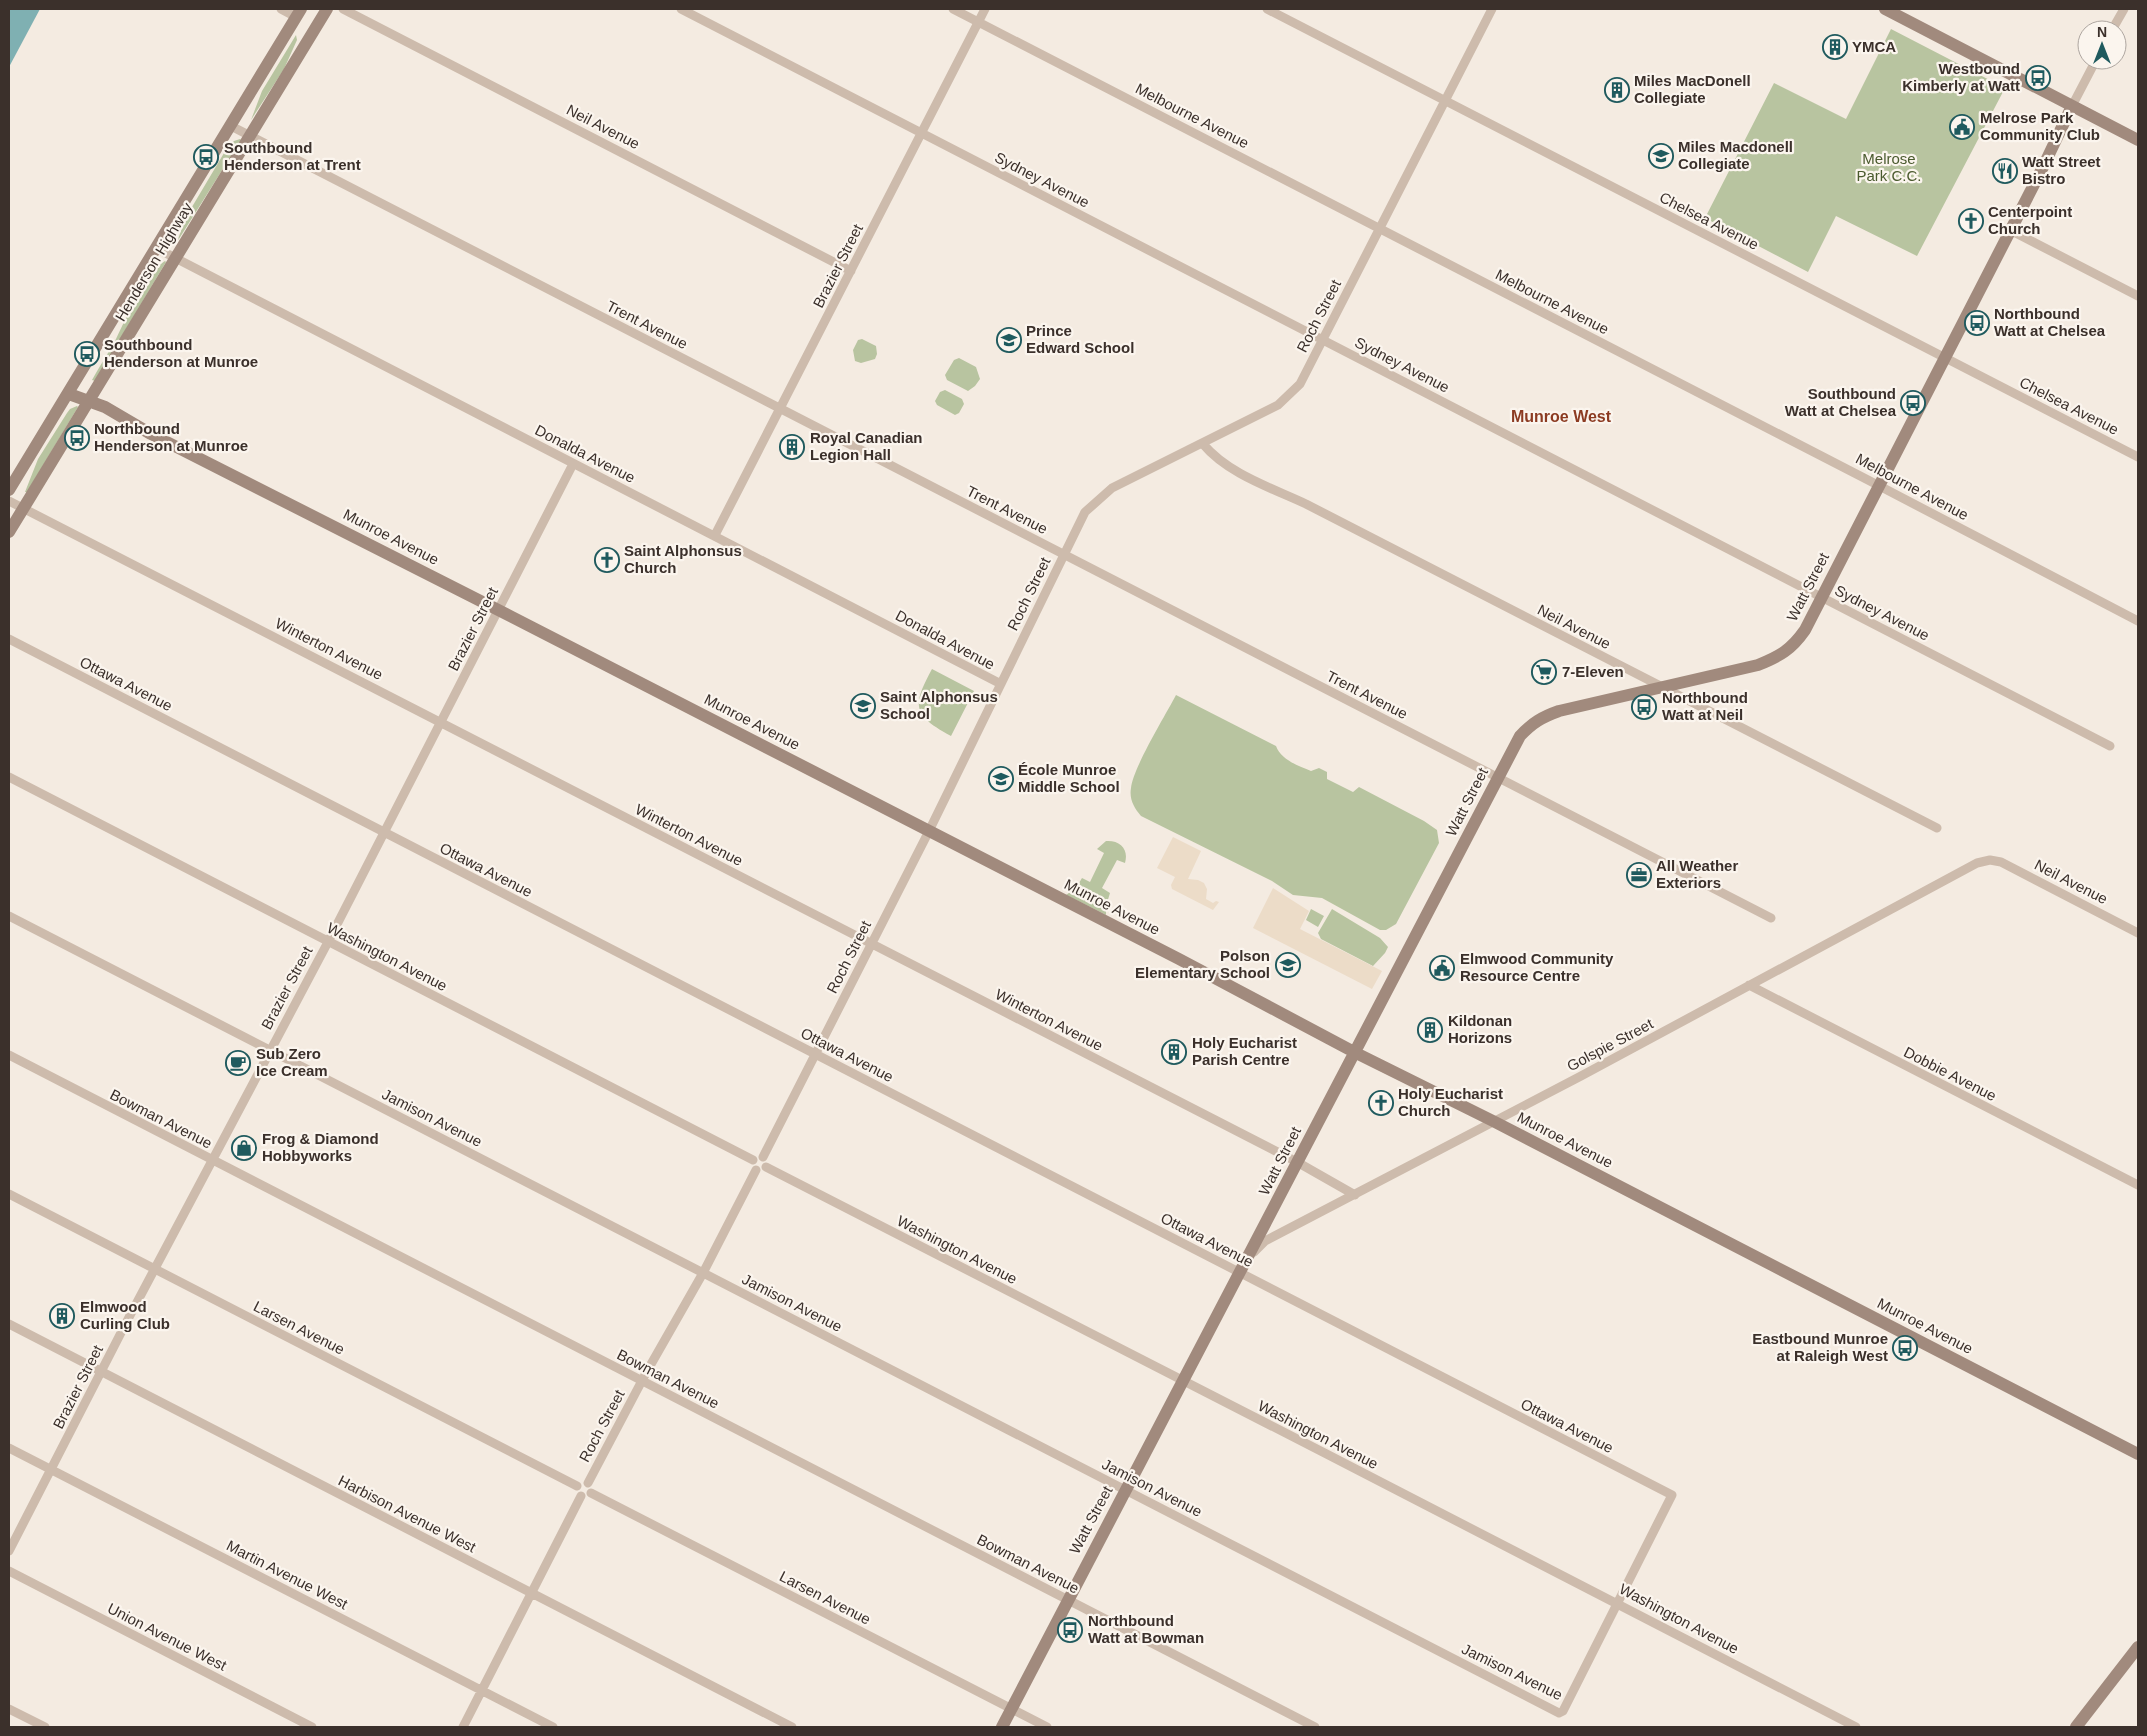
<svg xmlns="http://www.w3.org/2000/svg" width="2147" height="1736" font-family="Arial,sans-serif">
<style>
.green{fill:#b8c4a0}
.plaza{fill:#ecdcc8}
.water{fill:#7fb0b2}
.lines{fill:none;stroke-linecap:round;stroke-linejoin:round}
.street{stroke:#cdbbac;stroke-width:9}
.secondary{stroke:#a18a7d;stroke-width:12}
.labels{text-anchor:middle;stroke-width:4.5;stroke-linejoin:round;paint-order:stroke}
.poi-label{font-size:15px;font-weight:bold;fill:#3b302b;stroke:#fbf5ee;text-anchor:start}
.street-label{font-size:15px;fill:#3b302b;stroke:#fbf5ee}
.park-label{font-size:15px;fill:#4a5a2e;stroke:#fbf5ee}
.neighbourhood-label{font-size:16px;font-weight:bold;fill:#8c3b22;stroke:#fbf5ee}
</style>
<rect width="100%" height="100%" fill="#f4ebe1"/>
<!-- green -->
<path class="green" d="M 1891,29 L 2005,88 L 1917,256 L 1836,216 L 1808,272 L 1705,218 L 1774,83 L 1846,119 Z
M 296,35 L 297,40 L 284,69 L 251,120 L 262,91 Z
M 240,139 L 241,140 L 177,242 L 186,217 L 227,148 L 234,141 Z
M 165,261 L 166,262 L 95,381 L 92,380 C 99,367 107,355 114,343 C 126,320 143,273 165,261 Z
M 862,339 L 876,346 L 877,354 L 875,359 L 861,363 L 855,361 L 853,350 L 858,340 Z
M 959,358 L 976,367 L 980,379 L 975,386 L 968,391 L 947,380 L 945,375 L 954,360 Z
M 945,390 L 962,399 L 964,404 L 959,413 L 955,415 L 937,405 L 935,401 L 940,392 Z
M 77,406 L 78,407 L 27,492 L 25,492 L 38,459 L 67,413 L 70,409 Z
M 932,669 L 974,691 L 951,736 C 912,715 912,706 932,669 Z
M 1176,695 L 1276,746 C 1281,760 1299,766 1311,771 L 1319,768 L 1327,772 L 1327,779 L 1353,792 L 1359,787 L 1424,821 L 1437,830 L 1439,843 L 1396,924 L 1386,930 L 1380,930 L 1322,898 L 1293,895 L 1272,881 L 1141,816 C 1134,808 1129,799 1131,788 C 1133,768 1165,716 1176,695 Z
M 1106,841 C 1120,840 1129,849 1125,863 L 1117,860 L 1102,888 L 1110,893 L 1106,906 L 1106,915 L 1066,895 L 1076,888 L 1082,878 L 1090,882 L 1104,853 L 1097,849 Z
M 1311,909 L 1324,916 L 1318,927 L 1306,920 Z
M 1332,909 L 1380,938 L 1388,947 L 1385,953 L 1373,966 L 1321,939 L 1318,933 Z"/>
<!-- plaza -->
<path class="plaza" d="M 1173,837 L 1201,851 L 1188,879 L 1198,880 L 1204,883 L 1207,889 L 1206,899 L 1213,903 L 1216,901 L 1219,902 L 1213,910 L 1172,889 L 1171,885 L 1175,877 L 1157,868 Z
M 1273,888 L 1309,911 L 1300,929 L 1382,971 L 1372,989 L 1253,928 Z"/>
<!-- water -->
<path class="water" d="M 9,9 L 40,9 L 9,67 Z"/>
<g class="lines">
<!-- street -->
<path class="street" d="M 281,9 L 296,17
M 343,9 L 851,271
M 681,9 L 2110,746
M 953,9 L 1868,480 L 2138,621
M 1267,9 L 2138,457
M 2112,30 L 2124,9
M 2072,106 L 2096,60
M 231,126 L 1771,918
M 2010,230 L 2138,296
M 156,248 L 1001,684
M 1203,444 C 1228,474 1272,488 1306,504 L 1937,828
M 9,501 L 1297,1162 L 1355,1195
M 715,535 L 985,9
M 9,639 L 1672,1495 L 1563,1711 L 1559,1713 L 9,916
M 9,777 L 753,1160
M 1749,985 L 2138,1185
M 9,1055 L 1315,1727
M 763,1157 L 929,831 L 1085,512 L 1112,488 L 1278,405 L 1300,384 L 1492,9
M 766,1167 C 1129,1354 1494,1538 1856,1727
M 9,1194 L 577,1486
M 1254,1252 L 1265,1241 L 1581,1076 L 1977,863 L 1990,860 L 2001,862 L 2138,933
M 9,1324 L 792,1727
M 9,1448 L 553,1727
M 588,1483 L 646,1373 L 703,1273 L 756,1170
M 591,1493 L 1047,1727
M 9,1551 L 126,1323 L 328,942 L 573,464
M 9,1571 L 312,1727
M 9,1709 L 45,1727
M 463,1727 L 581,1496"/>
<!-- secondary -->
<path class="secondary" d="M 1885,9 L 2138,140
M 69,394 L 105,407 L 151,434 L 512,617 L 1179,959 L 1356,1053 L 1493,1121 L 2138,1454
M 9,490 L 301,9
M 9,532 L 327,9
M 1002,1727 L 1520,736 C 1532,723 1542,717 1559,711 L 1758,665 C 1780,656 1791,650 1805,630 L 2043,167 L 2072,106
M 2076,1727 L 2138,1647"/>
</g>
<!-- icons -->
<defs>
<symbol id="building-ring" viewBox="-11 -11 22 22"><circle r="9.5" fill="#fbf5ee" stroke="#1f5a5e" stroke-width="1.5"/><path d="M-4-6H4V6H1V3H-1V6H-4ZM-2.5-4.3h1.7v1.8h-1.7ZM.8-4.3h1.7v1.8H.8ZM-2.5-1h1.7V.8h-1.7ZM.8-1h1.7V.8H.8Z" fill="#1f5a5e"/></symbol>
<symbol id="bus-ring" viewBox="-11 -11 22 22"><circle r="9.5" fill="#fbf5ee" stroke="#1f5a5e" stroke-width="1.5"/><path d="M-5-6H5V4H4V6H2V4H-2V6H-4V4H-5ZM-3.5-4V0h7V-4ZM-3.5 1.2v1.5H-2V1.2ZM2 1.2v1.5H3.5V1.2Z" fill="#1f5a5e"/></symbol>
<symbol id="civic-ring" viewBox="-11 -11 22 22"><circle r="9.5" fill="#fbf5ee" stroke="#1f5a5e" stroke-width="1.5"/><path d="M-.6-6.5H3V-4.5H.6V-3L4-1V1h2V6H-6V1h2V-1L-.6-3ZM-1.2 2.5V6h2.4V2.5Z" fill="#1f5a5e"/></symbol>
<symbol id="school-ring" viewBox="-11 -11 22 22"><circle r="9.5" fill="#fbf5ee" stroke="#1f5a5e" stroke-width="1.5"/><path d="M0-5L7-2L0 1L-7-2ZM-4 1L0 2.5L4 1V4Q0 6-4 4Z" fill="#1f5a5e"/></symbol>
<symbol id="restaurant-ring" viewBox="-11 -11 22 22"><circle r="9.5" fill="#fbf5ee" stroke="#1f5a5e" stroke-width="1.5"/><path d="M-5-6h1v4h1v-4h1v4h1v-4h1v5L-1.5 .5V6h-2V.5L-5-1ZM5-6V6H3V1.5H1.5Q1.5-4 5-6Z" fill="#1f5a5e"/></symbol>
<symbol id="church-ring" viewBox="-11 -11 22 22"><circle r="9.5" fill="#fbf5ee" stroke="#1f5a5e" stroke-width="1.5"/><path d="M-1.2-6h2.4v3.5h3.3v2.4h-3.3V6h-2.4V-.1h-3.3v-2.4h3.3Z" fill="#1f5a5e"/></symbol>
<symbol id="supermarket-ring" viewBox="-11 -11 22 22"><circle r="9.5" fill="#fbf5ee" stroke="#1f5a5e" stroke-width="1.5"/><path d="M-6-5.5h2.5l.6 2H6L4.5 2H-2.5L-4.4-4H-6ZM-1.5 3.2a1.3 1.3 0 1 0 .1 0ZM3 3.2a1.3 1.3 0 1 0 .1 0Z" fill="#1f5a5e"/></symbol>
<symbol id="office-ring" viewBox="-11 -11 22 22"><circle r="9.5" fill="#fbf5ee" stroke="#1f5a5e" stroke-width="1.5"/><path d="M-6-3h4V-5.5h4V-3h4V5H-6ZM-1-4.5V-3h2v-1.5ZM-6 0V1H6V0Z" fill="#1f5a5e"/></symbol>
<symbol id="cafe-ring" viewBox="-11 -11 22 22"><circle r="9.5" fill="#fbf5ee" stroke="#1f5a5e" stroke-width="1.5"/><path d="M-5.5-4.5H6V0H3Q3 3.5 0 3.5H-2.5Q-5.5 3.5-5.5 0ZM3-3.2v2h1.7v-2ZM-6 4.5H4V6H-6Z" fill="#1f5a5e"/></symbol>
<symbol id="shop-ring" viewBox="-11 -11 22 22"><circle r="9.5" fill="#fbf5ee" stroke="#1f5a5e" stroke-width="1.5"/><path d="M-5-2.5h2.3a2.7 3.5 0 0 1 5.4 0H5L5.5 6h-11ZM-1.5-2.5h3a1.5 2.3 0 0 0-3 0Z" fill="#1f5a5e"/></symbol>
</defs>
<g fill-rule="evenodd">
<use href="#building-ring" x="1821" y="33" width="28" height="28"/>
<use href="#bus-ring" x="2024" y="64" width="28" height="28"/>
<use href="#building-ring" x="1603" y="76" width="28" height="28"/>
<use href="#civic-ring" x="1948" y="113" width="28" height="28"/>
<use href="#school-ring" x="1647" y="142" width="28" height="28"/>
<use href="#bus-ring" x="192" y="143" width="28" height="28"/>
<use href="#restaurant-ring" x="1991" y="157" width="28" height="28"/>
<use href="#church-ring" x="1957" y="207" width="28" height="28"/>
<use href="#bus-ring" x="1963" y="309" width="28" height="28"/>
<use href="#school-ring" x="995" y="326" width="28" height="28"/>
<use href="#bus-ring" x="73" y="340" width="28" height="28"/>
<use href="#bus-ring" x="1899" y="389" width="28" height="28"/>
<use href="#bus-ring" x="63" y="424" width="28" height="28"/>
<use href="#building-ring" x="778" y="433" width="28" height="28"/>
<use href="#church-ring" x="593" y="546" width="28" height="28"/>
<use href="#supermarket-ring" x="1530" y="658" width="28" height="28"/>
<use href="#school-ring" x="849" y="692" width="28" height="28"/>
<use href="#bus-ring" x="1630" y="693" width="28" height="28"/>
<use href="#school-ring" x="987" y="765" width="28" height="28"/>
<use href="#office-ring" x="1625" y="861" width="28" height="28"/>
<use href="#school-ring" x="1274" y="951" width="28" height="28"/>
<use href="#civic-ring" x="1428" y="954" width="28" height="28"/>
<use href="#building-ring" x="1416" y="1016" width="28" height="28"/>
<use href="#building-ring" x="1160" y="1038" width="28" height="28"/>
<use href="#cafe-ring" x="224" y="1049" width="28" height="28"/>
<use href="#church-ring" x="1367" y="1089" width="28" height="28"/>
<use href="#shop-ring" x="230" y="1134" width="28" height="28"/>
<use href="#building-ring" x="48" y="1302" width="28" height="28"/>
<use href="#bus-ring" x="1891" y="1334" width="28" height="28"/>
<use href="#bus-ring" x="1056" y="1616" width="28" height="28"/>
</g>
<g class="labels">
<!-- poi labels -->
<g class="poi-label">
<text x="1852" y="52">YMCA</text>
<text x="2020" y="74" text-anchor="end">Westbound<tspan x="2020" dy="17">Kimberly at Watt</tspan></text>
<text x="1634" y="86">Miles MacDonell<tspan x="1634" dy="17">Collegiate</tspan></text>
<text x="1980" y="123">Melrose Park<tspan x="1980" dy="17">Community Club</tspan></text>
<text x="1678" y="152">Miles Macdonell<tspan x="1678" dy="17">Collegiate</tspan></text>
<text x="224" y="153">Southbound<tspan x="224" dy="17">Henderson at Trent</tspan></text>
<text x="2022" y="167">Watt Street<tspan x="2022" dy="17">Bistro</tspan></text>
<text x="1988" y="217">Centerpoint<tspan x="1988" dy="17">Church</tspan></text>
<text x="1994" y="319">Northbound<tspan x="1994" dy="17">Watt at Chelsea</tspan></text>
<text x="1026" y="336">Prince<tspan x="1026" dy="17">Edward School</tspan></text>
<text x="104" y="350">Southbound<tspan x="104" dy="17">Henderson at Munroe</tspan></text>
<text x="1896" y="399" text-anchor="end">Southbound<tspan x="1896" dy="17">Watt at Chelsea</tspan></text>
<text x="94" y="434">Northbound<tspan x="94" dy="17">Henderson at Munroe</tspan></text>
<text x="810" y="443">Royal Canadian<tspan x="810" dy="17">Legion Hall</tspan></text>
<text x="624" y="556">Saint Alphonsus<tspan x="624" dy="17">Church</tspan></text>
<text x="1562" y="677">7-Eleven</text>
<text x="880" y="702">Saint Alphonsus<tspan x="880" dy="17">School</tspan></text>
<text x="1662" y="703">Northbound<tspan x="1662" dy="17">Watt at Neil</tspan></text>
<text x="1018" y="775">École Munroe<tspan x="1018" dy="17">Middle School</tspan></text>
<text x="1656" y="871">All Weather<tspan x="1656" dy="17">Exteriors</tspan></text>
<text x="1270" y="961" text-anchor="end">Polson<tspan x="1270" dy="17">Elementary School</tspan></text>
<text x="1460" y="964">Elmwood Community<tspan x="1460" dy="17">Resource Centre</tspan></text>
<text x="1448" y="1026">Kildonan<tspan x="1448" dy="17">Horizons</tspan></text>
<text x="1192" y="1048">Holy Eucharist<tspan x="1192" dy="17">Parish Centre</tspan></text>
<text x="256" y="1059">Sub Zero<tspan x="256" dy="17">Ice Cream</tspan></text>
<text x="1398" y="1099">Holy Eucharist<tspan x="1398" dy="17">Church</tspan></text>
<text x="262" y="1144">Frog &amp; Diamond<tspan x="262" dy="17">Hobbyworks</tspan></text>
<text x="80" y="1312">Elmwood<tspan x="80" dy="17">Curling Club</tspan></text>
<text x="1888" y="1344" text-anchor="end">Eastbound Munroe<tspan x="1888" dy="17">at Raleigh West</tspan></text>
<text x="1088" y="1626">Northbound<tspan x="1088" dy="17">Watt at Bowman</tspan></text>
</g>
<!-- street labels -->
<g class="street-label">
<text transform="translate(1192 116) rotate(27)" y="5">Melbourne Avenue</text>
<text transform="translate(603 127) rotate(27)" y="5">Neil Avenue</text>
<text transform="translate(1042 180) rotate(27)" y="5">Sydney Avenue</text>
<text transform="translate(1709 221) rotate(27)" y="5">Chelsea Avenue</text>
<text transform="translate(154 262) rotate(-59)" y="5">Henderson Highway</text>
<text transform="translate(838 266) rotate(-63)" y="5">Brazier Street</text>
<text transform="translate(1552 302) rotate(27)" y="5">Melbourne Avenue</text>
<text transform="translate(1319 316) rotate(-63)" y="5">Roch Street</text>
<text transform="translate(647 325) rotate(27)" y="5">Trent Avenue</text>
<text transform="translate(1402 365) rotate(27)" y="5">Sydney Avenue</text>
<text transform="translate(2069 406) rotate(27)" y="5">Chelsea Avenue</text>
<text transform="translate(585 454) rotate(27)" y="5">Donalda Avenue</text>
<text transform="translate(1912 487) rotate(28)" y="5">Melbourne Avenue</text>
<text transform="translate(1007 510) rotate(27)" y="5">Trent Avenue</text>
<text transform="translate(391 537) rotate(27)" y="5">Munroe Avenue</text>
<text transform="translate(1808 587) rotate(-63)" y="5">Watt Street</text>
<text transform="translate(1029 594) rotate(-64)" y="5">Roch Street</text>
<text transform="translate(1882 613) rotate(27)" y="5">Sydney Avenue</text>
<text transform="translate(1574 627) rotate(27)" y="5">Neil Avenue</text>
<text transform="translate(473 629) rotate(-63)" y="5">Brazier Street</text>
<text transform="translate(945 640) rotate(28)" y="5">Donalda Avenue</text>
<text transform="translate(329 649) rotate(27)" y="5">Winterton Avenue</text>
<text transform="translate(126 684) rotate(27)" y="5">Ottawa Avenue</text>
<text transform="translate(1367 695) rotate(27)" y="5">Trent Avenue</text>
<text transform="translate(752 722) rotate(27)" y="5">Munroe Avenue</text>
<text transform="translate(1467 802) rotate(-63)" y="5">Watt Street</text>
<text transform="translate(689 835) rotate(27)" y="5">Winterton Avenue</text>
<text transform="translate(486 870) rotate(27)" y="5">Ottawa Avenue</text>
<text transform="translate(2071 882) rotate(27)" y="5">Neil Avenue</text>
<text transform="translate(1112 907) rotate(27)" y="5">Munroe Avenue</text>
<text transform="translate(387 957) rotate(27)" y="5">Washington Avenue</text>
<text transform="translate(849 957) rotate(-63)" y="5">Roch Street</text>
<text transform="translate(287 988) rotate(-62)" y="5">Brazier Street</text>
<text transform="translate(1049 1020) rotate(27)" y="5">Winterton Avenue</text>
<text transform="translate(1610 1045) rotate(-28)" y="5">Golspie Street</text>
<text transform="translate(847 1055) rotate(27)" y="5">Ottawa Avenue</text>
<text transform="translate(1950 1074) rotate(27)" y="5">Dobbie Avenue</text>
<text transform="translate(432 1118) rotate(27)" y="5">Jamison Avenue</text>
<text transform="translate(161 1119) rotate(27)" y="5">Bowman Avenue</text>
<text transform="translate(1565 1140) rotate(27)" y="5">Munroe Avenue</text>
<text transform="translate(1280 1161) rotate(-63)" y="5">Watt Street</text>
<text transform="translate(1207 1240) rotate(27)" y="5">Ottawa Avenue</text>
<text transform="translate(957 1250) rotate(27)" y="5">Washington Avenue</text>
<text transform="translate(792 1303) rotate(27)" y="5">Jamison Avenue</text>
<text transform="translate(1925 1326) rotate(27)" y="5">Munroe Avenue</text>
<text transform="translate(299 1328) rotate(27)" y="5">Larsen Avenue</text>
<text transform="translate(668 1379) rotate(27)" y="5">Bowman Avenue</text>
<text transform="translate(78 1387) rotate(-63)" y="5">Brazier Street</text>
<text transform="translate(602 1426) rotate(-62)" y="5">Roch Street</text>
<text transform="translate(1567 1426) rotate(27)" y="5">Ottawa Avenue</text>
<text transform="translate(1318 1435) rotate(27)" y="5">Washington Avenue</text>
<text transform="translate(1152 1488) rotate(27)" y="5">Jamison Avenue</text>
<text transform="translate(407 1514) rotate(27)" y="5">Harbison Avenue West</text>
<text transform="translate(1091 1520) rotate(-62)" y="5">Watt Street</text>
<text transform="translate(1028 1564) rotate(27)" y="5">Bowman Avenue</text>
<text transform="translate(287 1575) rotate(27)" y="5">Martin Avenue West</text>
<text transform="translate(825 1598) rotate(27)" y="5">Larsen Avenue</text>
<text transform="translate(1679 1619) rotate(28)" y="5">Washington Avenue</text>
<text transform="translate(167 1637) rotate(27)" y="5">Union Avenue West</text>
<text transform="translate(1512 1672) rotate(26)" y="5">Jamison Avenue</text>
</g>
<!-- park labels -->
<g class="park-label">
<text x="1889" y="164">Melrose<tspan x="1889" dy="17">Park C.C.</tspan></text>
</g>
<!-- neighbourhood labels -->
<g class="neighbourhood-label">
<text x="1561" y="422">Munroe West</text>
</g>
</g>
<!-- border -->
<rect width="2147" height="1736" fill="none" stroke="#3b302b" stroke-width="20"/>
<!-- north arrow -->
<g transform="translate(2102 45)"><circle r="24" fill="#fbf5ee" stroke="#aea6a0"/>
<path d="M0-4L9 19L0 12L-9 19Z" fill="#1f5a5e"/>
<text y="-8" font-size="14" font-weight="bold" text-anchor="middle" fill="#3b302b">N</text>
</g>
</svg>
